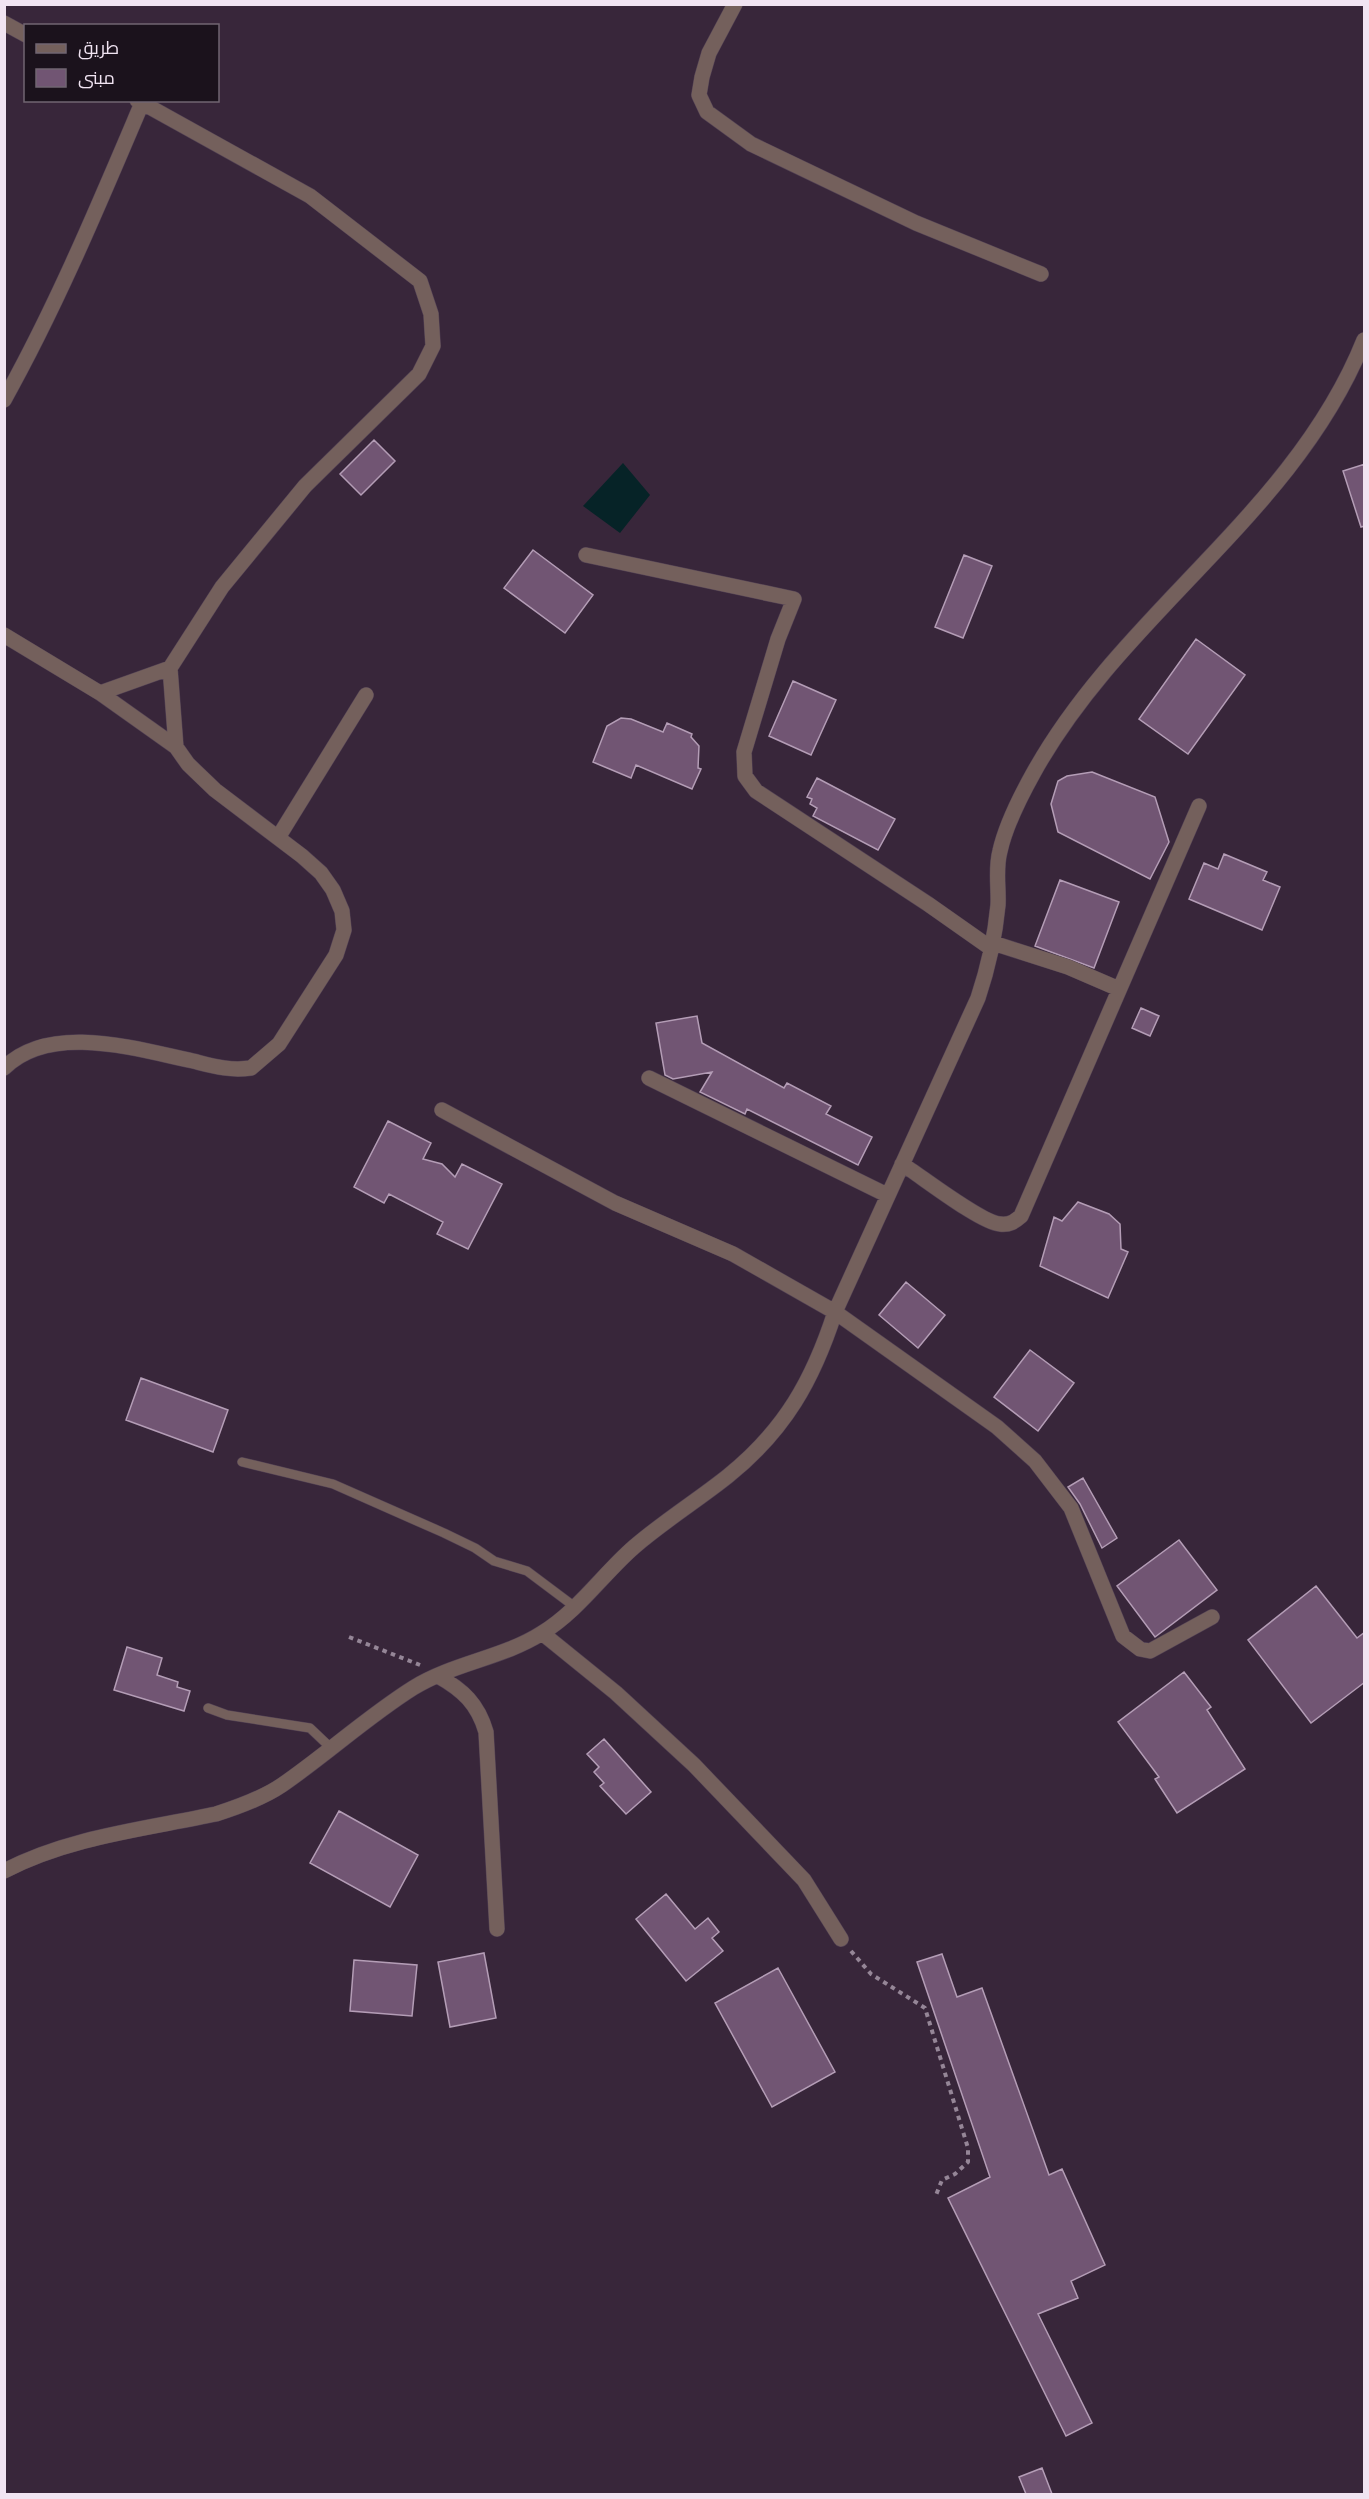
<svg xmlns="http://www.w3.org/2000/svg" width="1369" height="2499" font-family="Quicksand,Cairo,sans-serif">
<style>
.water{fill:#062327}
.building{fill:#715573;stroke:#b49db6;stroke-width:1.5}
.lines{fill:none;stroke-linecap:round;stroke-linejoin:round}
.lane-casing{stroke:#524154;stroke-width:10}
.street-casing{stroke:#524154;stroke-width:16}
.path{stroke:#958697;stroke-width:4;stroke-dasharray:4.5 4.5;stroke-linecap:butt}
.lane{stroke:#74605c;stroke-width:9}
.street{stroke:#74605c;stroke-width:15}
</style>
<rect width="100%" height="100%" fill="#38263a"/>
<!-- water -->
<path class="water" d="M 623,463 L 650,495 L 620,533 L 583,506 Z"/>
<!-- building -->
<path class="building" d="M 374,440 L 395,461 L 361,495 L 340,474 Z
M 1365,464 L 1365,526 L 1361,527 L 1343,471 Z
M 533,550 L 593,595 L 565,633 L 504,588 Z
M 964,555 L 992,566 L 963,638 L 935,627 Z
M 1196,639 L 1245,675 L 1188,754 L 1139,719 Z
M 793,681 L 836,700 L 811,755 L 769,736 Z
M 621,718 L 631,719 L 663,732 L 667,723 L 692,734 L 691,737 L 699,746 L 698,768 L 701,769 L 692,789 L 636,765 L 631,778 L 593,762 L 607,726 Z
M 1092,772 L 1155,797 L 1169,842 L 1150,879 L 1058,832 L 1051,804 L 1058,781 L 1067,776 Z
M 817,778 L 895,819 L 878,850 L 813,816 L 817,808 L 810,804 L 812,799 L 807,797 Z
M 1224,854 L 1267,872 L 1263,880 L 1280,887 L 1262,930 L 1189,899 L 1204,863 L 1218,869 Z
M 1060,880 L 1119,902 L 1094,968 L 1035,946 Z
M 1141,1008 L 1159,1016 L 1150,1036 L 1132,1028 Z
M 697,1016 L 702,1043 L 784,1088 L 787,1083 L 831,1106 L 826,1114 L 872,1137 L 858,1165 L 747,1109 L 745,1114 L 700,1092 L 712,1072 L 673,1079 L 665,1075 L 656,1023 Z
M 388,1121 L 431,1143 L 423,1159 L 442,1164 L 455,1177 L 462,1164 L 502,1184 L 468,1249 L 437,1234 L 443,1222 L 389,1194 L 384,1203 L 354,1187 Z
M 1078,1202 L 1109,1214 L 1120,1224 L 1121,1249 L 1128,1252 L 1108,1298 L 1040,1266 L 1054,1217 L 1062,1221 Z
M 906,1282 L 945,1315 L 918,1348 L 879,1315 Z
M 1030,1350 L 1074,1383 L 1038,1431 L 994,1397 Z
M 141,1378 L 228,1410 L 213,1452 L 126,1420 Z
M 1083,1478 L 1117,1538 L 1102,1548 L 1080,1504 L 1068,1487 Z
M 1179,1540 L 1217,1590 L 1155,1637 L 1117,1586 Z
M 1316,1586 L 1357,1638 L 1365,1632 L 1365,1682 L 1311,1723 L 1248,1640 Z
M 127,1647 L 162,1658 L 157,1675 L 178,1682 L 177,1687 L 190,1691 L 184,1711 L 114,1690 Z
M 1184,1672 L 1211,1707 L 1207,1710 L 1245,1769 L 1177,1813 L 1155,1779 L 1159,1777 L 1118,1722 Z
M 604,1739 L 651,1792 L 626,1814 L 600,1786 L 604,1783 L 594,1772 L 599,1767 L 587,1754 Z
M 339,1811 L 418,1855 L 390,1907 L 310,1863 Z
M 666,1894 L 695,1929 L 708,1918 L 719,1932 L 712,1938 L 723,1951 L 686,1981 L 636,1919 Z
M 484,1953 L 496,2018 L 450,2027 L 438,1962 Z
M 942,1954 L 957,1997 L 982,1988 L 1049,2175 L 1062,2169 L 1105,2265 L 1071,2281 L 1078,2298 L 1038,2314 L 1092,2423 L 1066,2436 L 948,2198 L 990,2177 L 917,1962 Z
M 354,1960 L 417,1965 L 412,2016 L 350,2011 Z
M 778,1968 L 835,2072 L 772,2107 L 715,2003 Z
M 1042,2468 L 1052,2494 L 1026,2494 L 1019,2477 Z"/>
<g class="lines">
<defs>
<path id="lane" d="M 242,1462 L 333,1484 L 444,1533 L 475,1548 L 494,1561 L 527,1571 L 575,1607
M 208,1708 L 227,1715 L 310,1728 L 330,1747"/>
<path id="street" d="M 735,4 L 709,53 L 702,77 L 699,95 L 707,112 L 751,144 L 916,223 L 1041,274
M 4,23 L 26,35
M 137,100 L 310,196 L 420,281 L 431,314 L 433,346 L 419,374 L 305,486 L 222,587 L 170,668 L 176,747
M 4,400 C 57,305 99,204 142,103
M 586,555 L 794,599 L 778,639 L 744,752 L 745,776 L 756,791 L 928,904 L 992,949
M 4,635 L 100,693 L 176,747 L 188,764 L 215,790 L 302,856 L 321,873 L 333,890 L 342,911 L 344,930 L 336,955 L 279,1044 L 251,1068 C 229,1071 213,1066 193,1061 C 136,1049 50,1022 4,1068
M 100,693 L 170,668
M 279,836 L 366,695
M 993,943 L 1068,967 L 1119,989
M 649,1078 L 887,1195
M 442,1110 L 615,1203 L 733,1254 L 835,1312 L 997,1427 L 1035,1461 L 1071,1508 L 1123,1636 L 1140,1649 L 1150,1651 L 1212,1617
M 902,1164 C 921,1176 981,1223 1000,1224 C 1010,1225 1014,1222 1021,1216 L 1199,806
M 542,1633 L 616,1693 L 694,1765 L 804,1880 L 841,1939
M 438,1676 C 463,1690 478,1704 486,1732 L 497,1929
M 4,1871 C 69,1837 145,1829 216,1814 C 238,1807 263,1798 282,1785 C 327,1754 367,1717 413,1688 C 453,1663 503,1658 542,1633 C 578,1611 603,1574 634,1547 C 664,1521 698,1500 728,1476 C 785,1430 813,1380 835,1312 L 978,998 C 988,968 995,937 998,905 C 999,888 995,869 1000,851 C 1006,824 1020,797 1034,772 C 1123,612 1295,513 1364,340"/>
</defs>
<!-- lane casing -->
<use href="#lane" class="lane-casing"/>
<!-- street casing -->
<use href="#street" class="street-casing"/>
<!-- path -->
<path class="path" d="M 349,1637 L 420,1665
M 851,1951 L 871,1974 L 925,2008 L 968,2148 L 968,2162 L 955,2174 L 942,2180 L 936,2195"/>
<!-- lane -->
<use href="#lane" class="lane"/>
<!-- street -->
<use href="#street" class="street"/>
</g>
<!-- border -->
<rect width="1369" height="2499" fill="none" stroke="#f1e4f2" stroke-width="12"/>
<!-- legend -->
<rect x="24" y="24" width="195" height="78" fill="#1b121c" stroke="#716672" stroke-width="1.5"/>
<rect x="36" y="44" width="30" height="9" fill="#74605c" stroke="#716672" stroke-width="1.5"/>
<text x="78" y="54" font-size="18" fill="#f1e4f2">طريق</text>
<rect x="36" y="69" width="30" height="18" fill="#715573" stroke="#716672" stroke-width="1.5"/>
<text x="78" y="84" font-size="18" fill="#f1e4f2">مبنى</text>
</svg>
